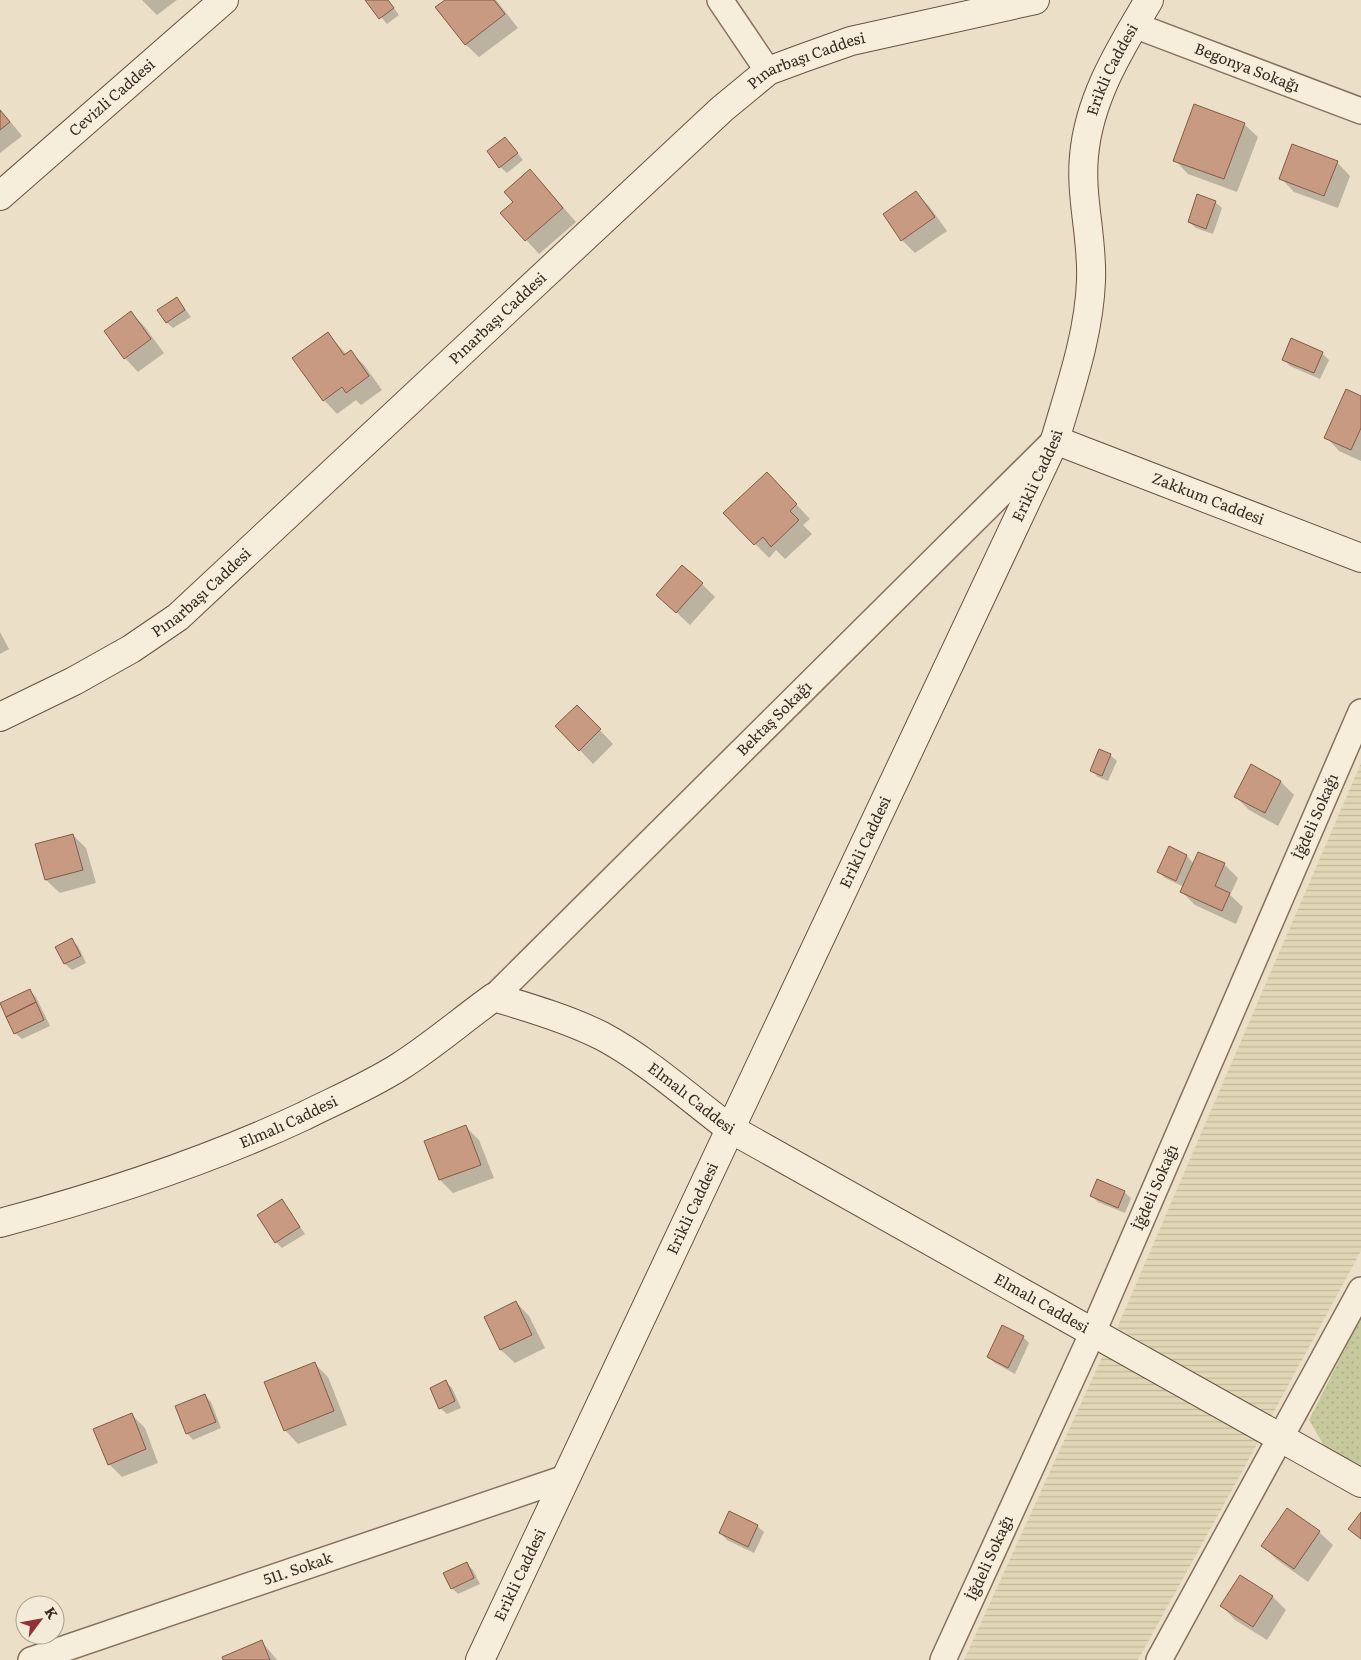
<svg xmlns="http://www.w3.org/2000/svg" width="1361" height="1660" font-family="Literata,serif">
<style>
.farmland{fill:url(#farmland-rules)}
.grass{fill:url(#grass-dots)}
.shadow{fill:#0003}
.building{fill:#c79a81;stroke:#845b46}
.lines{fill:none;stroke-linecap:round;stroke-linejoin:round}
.street-casing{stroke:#86715e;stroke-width:28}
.secondary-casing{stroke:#685341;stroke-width:30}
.street{stroke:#f7eddb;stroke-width:25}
.secondary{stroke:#f7eddb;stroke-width:28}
.labels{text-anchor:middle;stroke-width:5;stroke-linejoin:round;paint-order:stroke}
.street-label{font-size:15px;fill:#382b21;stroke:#f3ead7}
</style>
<defs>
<pattern id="farmland-rules" width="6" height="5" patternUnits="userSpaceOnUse" patternTransform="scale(1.25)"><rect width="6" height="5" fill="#e1d7b6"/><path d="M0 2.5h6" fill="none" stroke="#c2b99c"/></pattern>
<pattern id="grass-dots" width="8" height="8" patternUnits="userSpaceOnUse" patternTransform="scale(1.25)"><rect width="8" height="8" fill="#c6c99c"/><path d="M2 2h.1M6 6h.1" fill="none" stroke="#abad86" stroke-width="1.8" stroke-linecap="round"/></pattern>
</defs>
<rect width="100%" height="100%" fill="#ecdfc8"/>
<!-- farmland -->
<path class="farmland" d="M 1361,763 L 1361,1251 L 1271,1417 L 1117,1328 Z
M 1103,1355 L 1259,1441 L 1138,1660 L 964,1660 Z"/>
<!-- grass -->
<path class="grass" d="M 1360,1319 L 1361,1320 L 1361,1465 L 1326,1449 L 1309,1420 Z"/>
<!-- shadow -->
<path class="shadow" d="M 142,0 L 177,0 L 157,15 Z
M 366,0 L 388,0 L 399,15 L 387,24 Z
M 447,0 L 496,0 L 518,28 L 479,57 L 465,44 Z
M 0,109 L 22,136 L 0,153 Z
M 1244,124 L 1258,137 L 1237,192 L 1188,174 L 1175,160 Z
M 511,145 L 523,160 L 507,173 L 500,167 Z
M 1337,162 L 1350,176 L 1338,208 L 1294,192 L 1281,178 Z
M 543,184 L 576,222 L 539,254 L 502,213 Z
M 916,193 L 929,206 L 947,231 L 915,253 L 902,240 Z
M 1215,202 L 1222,208 L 1213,234 L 1196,228 L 1189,222 Z
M 177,298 L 191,317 L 173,328 L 166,322 Z
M 131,313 L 144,326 L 164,353 L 138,372 L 125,358 L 106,331 Z
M 328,334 L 346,354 L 351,352 L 364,365 L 382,390 L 361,405 L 356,400 L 337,414 L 324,400 Z
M 1322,353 L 1329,360 L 1320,379 L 1290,366 L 1284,360 Z
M 1361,398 L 1361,461 L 1339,451 L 1326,437 Z
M 780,487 L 810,519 L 803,525 L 812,534 L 785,559 L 776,550 L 769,558 L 725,513 Z
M 702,584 L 715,597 L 690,625 L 658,595 Z
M 0,632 L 9,649 L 0,654 Z
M 577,706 L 613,744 L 593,764 L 557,726 Z
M 1110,755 L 1117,761 L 1108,781 L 1098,777 L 1092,771 Z
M 1251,766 L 1281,782 L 1294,795 L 1278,826 L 1249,810 L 1235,796 Z
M 73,835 L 86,848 L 96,883 L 60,893 L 46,880 L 37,845 Z
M 1170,848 L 1187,856 L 1194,864 L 1224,864 L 1238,878 L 1230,895 L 1243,907 L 1236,924 L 1195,905 L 1182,892 L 1184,887 L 1165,878 L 1159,872 Z
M 72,940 L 78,946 L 86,963 L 72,970 L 65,964 L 57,947 Z
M 29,990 L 36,997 L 50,1026 L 22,1039 L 15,1033 Z
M 466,1127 L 479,1140 L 494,1178 L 453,1193 L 440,1180 Z
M 1124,1192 L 1131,1198 L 1125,1213 L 1098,1202 L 1091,1195 Z
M 282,1200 L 305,1234 L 282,1248 L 276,1242 Z
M 516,1302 L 529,1316 L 545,1348 L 515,1363 L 501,1350 L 485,1317 Z
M 1023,1337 L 1029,1343 L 1015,1374 L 995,1363 L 988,1357 Z
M 314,1363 L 328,1377 L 347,1425 L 298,1444 L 285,1430 Z
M 446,1382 L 452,1388 L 461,1408 L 447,1414 L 440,1408 Z
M 204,1395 L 211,1402 L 221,1428 L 193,1440 L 187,1433 Z
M 132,1415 L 145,1428 L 158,1463 L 122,1477 L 109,1464 Z
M 757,1526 L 764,1532 L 754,1553 L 727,1540 L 720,1533 Z
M 1319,1532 L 1333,1545 L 1308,1582 L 1276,1559 L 1263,1546 Z
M 466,1563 L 473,1570 L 480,1584 L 458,1594 L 452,1588 Z
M 1241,1576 L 1273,1597 L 1286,1610 L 1267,1640 L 1235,1620 L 1222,1606 Z
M 262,1642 L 277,1660 L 224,1660 Z"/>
<!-- building -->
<path class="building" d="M 365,0 L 388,0 L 394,8 L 379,19 Z
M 445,0 L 494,0 L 505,14 L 465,45 L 435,7 Z
M 1194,104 L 1245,123 L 1224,179 L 1173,161 Z
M 0,110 L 10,122 L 0,130 Z
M 505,137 L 518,153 L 499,168 L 487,151 Z
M 1292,144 L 1338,161 L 1324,196 L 1279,179 Z
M 530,169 L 563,208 L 525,241 L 500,213 L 513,202 L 504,192 Z
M 916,191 L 935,217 L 901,241 L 883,214 Z
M 1197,194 L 1216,201 L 1206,229 L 1188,222 Z
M 177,297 L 185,310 L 166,323 L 157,310 Z
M 131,311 L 151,339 L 124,359 L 104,331 Z
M 328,332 L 344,355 L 351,350 L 369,376 L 346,393 L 342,387 L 323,401 L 292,358 Z
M 1291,338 L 1323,352 L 1314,373 L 1282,360 Z
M 1346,389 L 1361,396 L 1361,428 L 1351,450 L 1324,438 Z
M 767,472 L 797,504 L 790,511 L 799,520 L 771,547 L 763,537 L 754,545 L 723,513 Z
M 682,565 L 703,583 L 676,613 L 656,595 Z
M 577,705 L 601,729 L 579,751 L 555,726 Z
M 1099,749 L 1111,754 L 1102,776 L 1090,771 Z
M 1251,764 L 1281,781 L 1265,813 L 1234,797 Z
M 73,834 L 83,870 L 45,880 L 35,844 Z
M 1169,846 L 1187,855 L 1176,881 L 1157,872 Z
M 1198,852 L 1225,863 L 1215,886 L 1230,893 L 1222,911 L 1180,892 Z
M 72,938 L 81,956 L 64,964 L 55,947 Z
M 30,989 L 36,1002 L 6,1017 L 0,1003 Z
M 36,1002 L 44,1020 L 14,1034 L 6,1017 Z
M 466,1125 L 481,1165 L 439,1180 L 424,1141 Z
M 1097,1179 L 1125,1191 L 1118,1208 L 1090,1196 Z
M 282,1199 L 300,1227 L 275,1243 L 257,1215 Z
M 516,1301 L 532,1335 L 500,1350 L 484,1317 Z
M 1002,1325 L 1024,1336 L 1008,1368 L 987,1357 Z
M 315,1362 L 334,1411 L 284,1431 L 264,1382 Z
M 446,1380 L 455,1401 L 439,1409 L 430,1388 Z
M 205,1394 L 216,1422 L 186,1434 L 175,1406 Z
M 132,1413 L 146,1449 L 108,1465 L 93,1429 Z
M 1287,1508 L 1320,1531 L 1294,1569 L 1261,1546 Z
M 729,1511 L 758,1525 L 748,1547 L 719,1533 Z
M 1361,1512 L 1361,1539 L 1348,1529 Z
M 467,1562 L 474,1578 L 451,1589 L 443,1573 Z
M 1240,1575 L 1273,1596 L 1253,1627 L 1220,1606 Z
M 262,1640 L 270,1660 L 223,1660 L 222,1657 Z"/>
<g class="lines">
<defs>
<g id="street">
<path d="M 720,0 L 768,71"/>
<path id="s1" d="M 1134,25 L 1361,111"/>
<path id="s2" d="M 494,997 L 1050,445"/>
<path id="s3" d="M 31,1660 L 565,1478"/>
<path id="s4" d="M 943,1660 L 1093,1332 L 1361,712"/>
<path d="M 1159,1660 L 1361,1290"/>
</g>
<g id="secondary">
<path id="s5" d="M 0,196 L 224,0"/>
<path id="s6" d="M 1055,440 L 1361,558"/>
<path id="s7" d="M 0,717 L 74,681 L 131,649 L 178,617 L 722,109 L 768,71 L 803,58 L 851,41 L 1035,0"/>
<path id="s8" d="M 0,1223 C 105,1195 206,1162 304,1116 C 336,1100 369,1086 399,1067 C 432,1046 462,1020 494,997 C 530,1008 568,1019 602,1036 C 647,1060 688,1097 729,1128 L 1361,1483"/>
<path id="s9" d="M 480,1660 L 1055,440 C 1070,388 1089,335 1091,281 C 1093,239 1080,198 1084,156 C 1089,98 1120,49 1149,0"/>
</g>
</defs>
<!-- street casing -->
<use href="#street" class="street-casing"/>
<!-- secondary casing -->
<use href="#secondary" class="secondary-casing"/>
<!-- street -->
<use href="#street" class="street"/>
<!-- secondary -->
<use href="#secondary" class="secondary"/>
</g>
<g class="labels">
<!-- street labels -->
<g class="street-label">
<text dy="5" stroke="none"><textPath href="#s7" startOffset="1048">Pınarbaşı Caddesi</textPath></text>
<text dy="5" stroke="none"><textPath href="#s1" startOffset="121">Begonya Sokağı</textPath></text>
<text dy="5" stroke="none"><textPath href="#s9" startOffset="1729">Erikli Caddesi</textPath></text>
<text dy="5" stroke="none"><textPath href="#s5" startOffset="149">Cevizli Caddesi</textPath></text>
<text dy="5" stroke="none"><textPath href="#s7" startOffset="642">Pınarbaşı Caddesi</textPath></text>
<text dy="5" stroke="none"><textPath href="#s9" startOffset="1309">Erikli Caddesi</textPath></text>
<text dy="5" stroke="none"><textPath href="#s6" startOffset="164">Zakkum Caddesi</textPath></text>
<text dy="5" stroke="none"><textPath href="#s7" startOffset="238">Pınarbaşı Caddesi</textPath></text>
<text dy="5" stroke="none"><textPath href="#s2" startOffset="395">Bektaş Sokağı</textPath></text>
<text dy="5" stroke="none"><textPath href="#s4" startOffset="922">İğdeli Sokağı</textPath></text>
<text dy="5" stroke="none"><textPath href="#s9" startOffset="904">Erikli Caddesi</textPath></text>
<text dy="5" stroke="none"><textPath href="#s8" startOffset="772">Elmalı Caddesi</textPath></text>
<text dy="5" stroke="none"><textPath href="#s8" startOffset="306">Elmalı Caddesi</textPath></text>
<text dy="5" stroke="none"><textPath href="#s4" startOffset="518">İğdeli Sokağı</textPath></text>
<text dy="5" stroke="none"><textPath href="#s9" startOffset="499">Erikli Caddesi</textPath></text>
<text dy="5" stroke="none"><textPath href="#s8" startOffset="1178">Elmalı Caddesi</textPath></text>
<text dy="5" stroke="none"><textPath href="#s4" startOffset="112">İğdeli Sokağı</textPath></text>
<text dy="5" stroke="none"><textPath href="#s3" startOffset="282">511. Sokak</textPath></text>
<text dy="5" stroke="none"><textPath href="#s9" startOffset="94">Erikli Caddesi</textPath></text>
</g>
</g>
<!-- north arrow -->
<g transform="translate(40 1620) rotate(58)"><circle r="24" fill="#f3ead7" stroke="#a89e8e"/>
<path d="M0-4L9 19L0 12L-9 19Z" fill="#913239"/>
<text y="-8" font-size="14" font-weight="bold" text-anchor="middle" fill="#382b21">K</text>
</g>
</svg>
